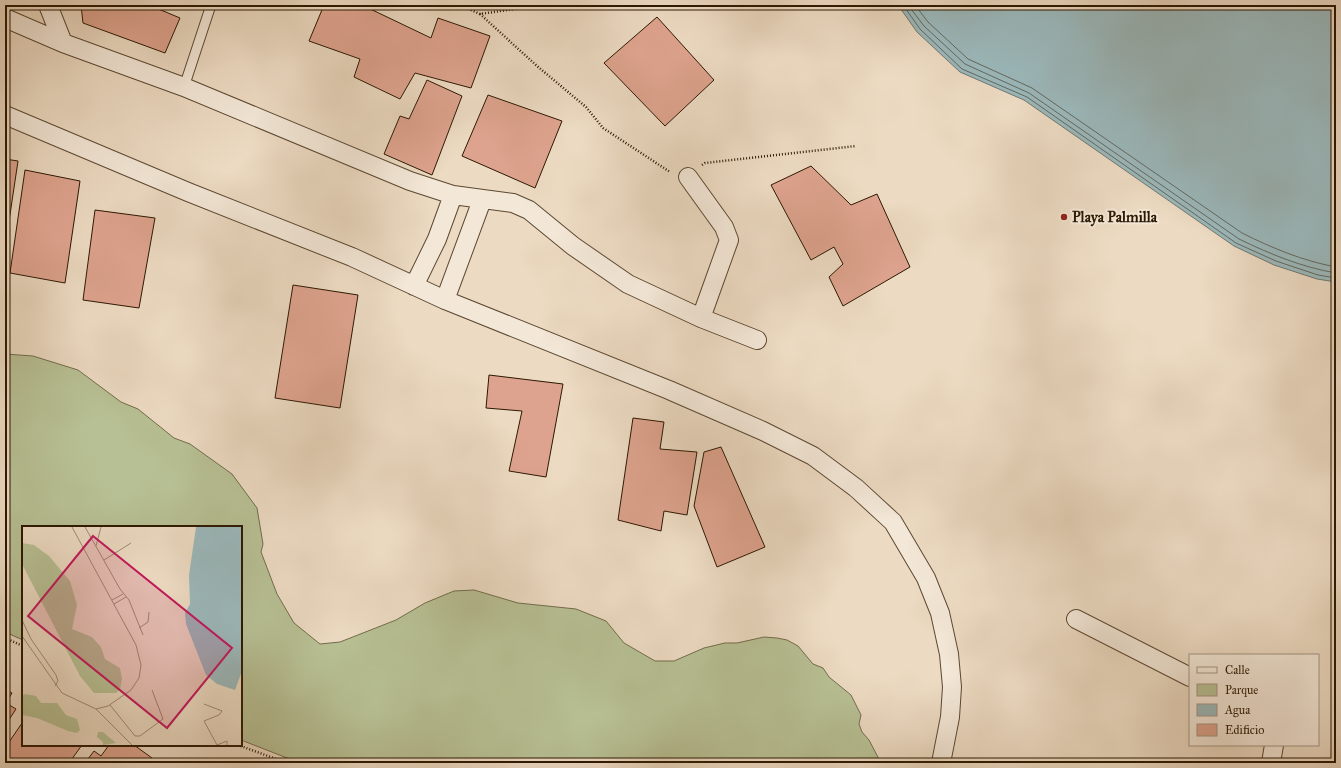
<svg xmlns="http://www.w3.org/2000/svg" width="1341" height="768" font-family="'IM FELL Great Primer',serif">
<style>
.green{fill:#b7c094;stroke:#726c4b}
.water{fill:#9bb8bb;stroke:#6f7871}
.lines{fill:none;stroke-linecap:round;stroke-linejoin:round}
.shore{stroke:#64685e;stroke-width:1}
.building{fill:#dea38e;stroke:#2c1802}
.service-casing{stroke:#5c4832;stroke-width:11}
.minor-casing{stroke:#5c4832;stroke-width:20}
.path{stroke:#2c1802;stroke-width:2.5;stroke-dasharray:1 2;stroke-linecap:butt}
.service{stroke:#f3e7d7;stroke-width:9}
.minor{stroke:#f3e7d7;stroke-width:18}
.poi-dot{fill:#8f2418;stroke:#f3e7d7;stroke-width:1.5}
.labels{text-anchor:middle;stroke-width:4;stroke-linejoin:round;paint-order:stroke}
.poi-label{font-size:15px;font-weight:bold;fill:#2c1802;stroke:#f3e7d7;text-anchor:start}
.inset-road{fill:none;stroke:#9f8c75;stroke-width:1}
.view{fill:#c2185b;fill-opacity:0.15;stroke:#c2185b;stroke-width:2}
.inset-edge{fill:none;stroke:#2c1802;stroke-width:2}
</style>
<rect width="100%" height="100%" fill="#ecdac2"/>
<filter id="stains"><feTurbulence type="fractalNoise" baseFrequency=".005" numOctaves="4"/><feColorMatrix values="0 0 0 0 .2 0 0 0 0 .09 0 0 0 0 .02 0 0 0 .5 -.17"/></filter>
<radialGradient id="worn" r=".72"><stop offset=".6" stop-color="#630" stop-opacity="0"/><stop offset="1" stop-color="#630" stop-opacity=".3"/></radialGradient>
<!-- green -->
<path class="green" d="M 5,354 L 33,356 L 78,370 L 121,402 L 138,409 L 174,438 L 190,444 L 232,474 L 257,508 L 263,544 L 261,552 L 277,594 L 294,623 L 320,644 L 340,642 L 396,620 L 425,603 L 454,591 L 474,590 L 518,603 L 576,609 L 606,621 L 624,643 L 655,661 L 674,661 L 704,648 L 725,643 L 737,643 L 764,637 L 777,638 L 787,640 L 798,646 L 813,664 L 823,668 L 829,677 L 851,695 L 861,715 L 859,724 L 862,732 L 869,740 L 881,763 L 300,763 L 241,740 L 241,527 L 23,527 L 23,640 L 5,632 Z"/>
<!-- water -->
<path class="water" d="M 898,5 L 1336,5 L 1336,282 L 1317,279 L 1274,265 L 1234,246 L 1024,100 L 960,72 L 917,32 Z"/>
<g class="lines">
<!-- shore -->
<path class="shore" d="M 903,5 L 920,29 L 962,69 L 1027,97 L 1236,243 L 1276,261 L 1318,275 L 1336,278
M 908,5 L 924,26 L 965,64 L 1029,93 L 1239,239 C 1270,254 1301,267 1336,273
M 915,5 L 928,22 L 968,59 L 1032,88 L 1242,233 C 1272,248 1303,261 1336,267"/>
</g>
<!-- building -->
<path class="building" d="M 81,5 L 149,5 L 180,18 L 165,53 L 83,23 Z
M 324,5 L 362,5 L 431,38 L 438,18 L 490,36 L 471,88 L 415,73 L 400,99 L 354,77 L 360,59 L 309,41 Z
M 657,17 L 714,80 L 665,126 L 604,63 Z
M 427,80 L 462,96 L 432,175 L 384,154 L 400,116 L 409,119 Z
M 488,95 L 562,121 L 535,188 L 462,156 Z
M 5,159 L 18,161 L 5,248 Z
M 811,166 L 851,205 L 877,194 L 910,267 L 843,306 L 829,277 L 843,264 L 834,247 L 811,260 L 771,185 Z
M 25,170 L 80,181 L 65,283 L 10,273 Z
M 95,210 L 155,218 L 139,308 L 83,300 Z
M 293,285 L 358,295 L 340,408 L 275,398 Z
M 489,375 L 563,384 L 546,477 L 509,471 L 522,411 L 486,408 Z
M 633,418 L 664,422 L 660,449 L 697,452 L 687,515 L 664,511 L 661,531 L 618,520 Z
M 721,447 L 765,547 L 717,567 L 694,506 L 704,452 Z
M 5,689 L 12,693 L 6,703 L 16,709 L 5,726 Z
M 22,723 L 23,745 L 82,745 L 69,763 L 5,763 L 5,748 Z
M 109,745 L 134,745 L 152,758 L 148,763 L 85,763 L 94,751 L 101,756 Z"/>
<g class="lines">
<defs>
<path id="service" d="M 184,87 L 211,5"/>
<path id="minor" d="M 48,5 L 63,43
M 5,18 L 63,43 L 184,87 L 410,181 L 453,195 L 513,203 L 529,210 L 573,246 L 628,284 L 701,318 L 757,340
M 5,115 L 188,192 L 352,257 L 445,300 L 669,390 L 763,431 L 813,456 L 856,488 L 893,522 L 926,578 L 940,613 L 949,654 L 952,687 L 950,717 L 941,763
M 688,177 L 724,227 L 729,240 L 701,318
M 414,286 L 437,239 L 453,195
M 445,300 L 482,200
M 1076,619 L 1190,677
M 1271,763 L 1274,745"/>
</defs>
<!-- service casing -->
<use href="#service" class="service-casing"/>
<!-- minor casing -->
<use href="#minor" class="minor-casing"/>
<!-- path -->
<path class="path" d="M 460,5 L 480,14 L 542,5
M 480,14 L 537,66 L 586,107 L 603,128 L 670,172
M 702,165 L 705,163 L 856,146
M 5,638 L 23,646
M 238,745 L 287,763"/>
<!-- service -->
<use href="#service" class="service"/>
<!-- minor -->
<use href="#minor" class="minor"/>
</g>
<!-- markers -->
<circle class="poi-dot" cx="1064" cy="217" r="4"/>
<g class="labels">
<!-- poi labels -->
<g class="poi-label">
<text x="1072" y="222">Playa Palmilla</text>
</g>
</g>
<!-- overview -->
<g transform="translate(22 526)">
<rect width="220" height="220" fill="#ecdac2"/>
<path d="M 0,17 L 12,19 L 27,30 L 48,55 L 55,79 L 50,103 L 70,111 L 79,121 L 83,133 L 98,142 L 100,153 L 98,163 L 94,167 L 72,167 L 58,150 L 0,38 ZM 3,168 L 14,170 L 19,177 L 35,177 L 44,189 L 55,193 L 58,204 L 55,207 L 46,205 L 15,192 L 0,189 L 0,170 ZM 76,206 L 81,206 L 94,217 L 81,219 L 81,216 L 75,211 Z" fill="#b7c094"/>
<path d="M 174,1 L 220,1 L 220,145 L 213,164 L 195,158 L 184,149 L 164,98 L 163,87 L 168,78 L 167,49 Z" fill="#9bb8bb"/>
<path class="inset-road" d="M 50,1 L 114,119 L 119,139 L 117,152 L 109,164 L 86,180 L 74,183M 63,1 L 98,63 L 107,74 L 121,109M 74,20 L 79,1M 82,34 L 109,17M 90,74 L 101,68M 92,78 L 104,71M 0,94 L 9,113 L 34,149 L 36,155 L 33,160M 117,102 L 126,96 L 127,86M 0,110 L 40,167 L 74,183 L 110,219M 182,178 L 200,185 L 197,189 L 182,195 L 195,219M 88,179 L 113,210 L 118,210 L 141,193 L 130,164M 195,219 L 205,215 L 205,219"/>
<path class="view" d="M 71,10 L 210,122 L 145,202 L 6,90 Z"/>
<rect width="220" height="220" class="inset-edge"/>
</g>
<!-- margin -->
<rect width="1341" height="768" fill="none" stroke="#ecdac2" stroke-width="20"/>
<rect x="6" y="6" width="1329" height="756" fill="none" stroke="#2c1802" stroke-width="2"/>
<rect x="10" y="10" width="1321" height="748" fill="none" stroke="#2c1802"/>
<!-- legend -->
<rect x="1189" y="654" width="130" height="92" fill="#f3e7d7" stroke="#a39482"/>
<rect x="1197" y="667" width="20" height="6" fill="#f3e7d7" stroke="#a39482"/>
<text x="1225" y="674" font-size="12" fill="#2c1802">Calle</text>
<rect x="1197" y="684" width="20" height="12" fill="#b7c094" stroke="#a39482"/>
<text x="1225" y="694" font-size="12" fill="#2c1802">Parque</text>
<rect x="1197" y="704" width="20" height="12" fill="#9bb8bb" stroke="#a39482"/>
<text x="1225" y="714" font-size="12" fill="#2c1802">Agua</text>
<rect x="1197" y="724" width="20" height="12" fill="#dea38e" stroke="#a39482"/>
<text x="1225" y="734" font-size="12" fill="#2c1802">Edificio</text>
<rect width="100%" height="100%" filter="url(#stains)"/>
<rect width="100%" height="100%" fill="url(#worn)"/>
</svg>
